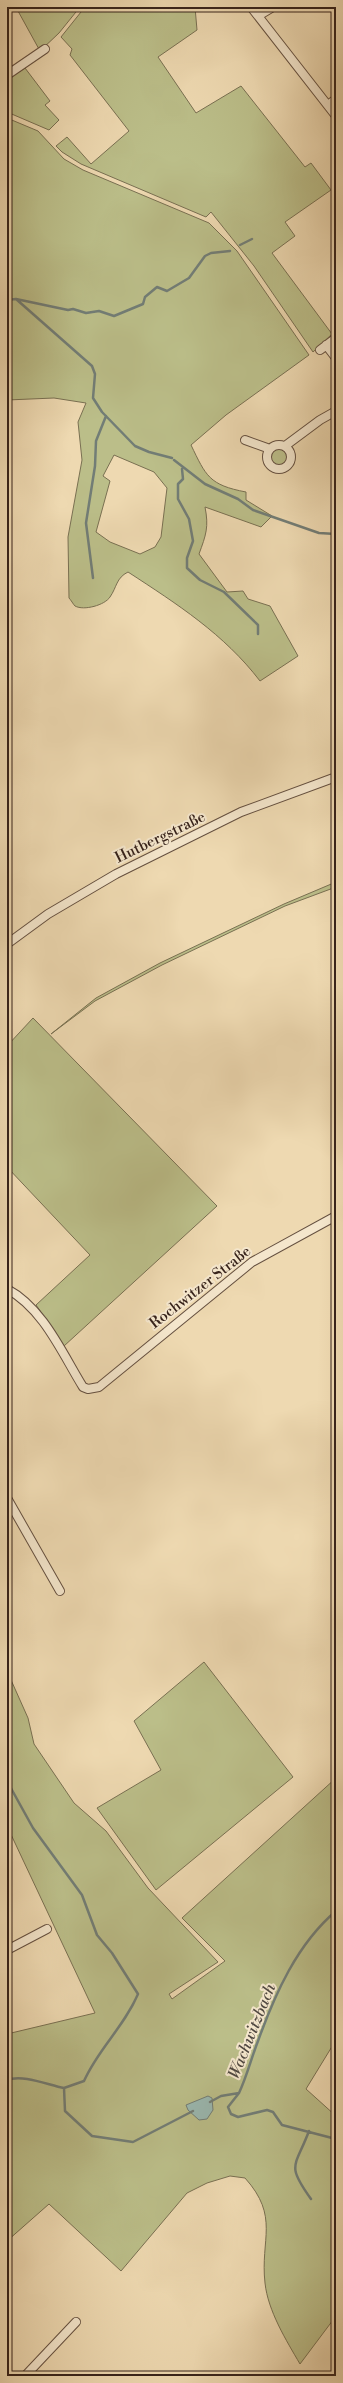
<svg xmlns="http://www.w3.org/2000/svg" width="343" height="2383" font-family="'Libre Bodoni',serif">
<style>
.green{fill:#bbbe89;stroke:#797052;fill-rule:evenodd}
.water{fill:#9ab9b2;stroke:#727d76}
.lines{fill:none;stroke-linecap:round;stroke-linejoin:round}
.stream{stroke:#727d76;stroke-width:2.5}
.street-casing{stroke:#655040;stroke-width:10}
.street{stroke:#f4e6cc;stroke-width:8}
.labels{text-anchor:middle;stroke-width:4;stroke-linejoin:round;paint-order:stroke}
.street-label{font-size:15px;fill:#37231b;stroke:#f4e6cc}
.water-label{font-size:16px;font-style:italic;fill:#504841;stroke:#f4e6cc}
</style>
<rect width="100%" height="100%" fill="#eed9b1"/>
<filter id="stains"><feTurbulence type="fractalNoise" baseFrequency=".005" numOctaves="4"/><feColorMatrix values="0 0 0 0 .2 0 0 0 0 .09 0 0 0 0 .02 0 0 0 .5 -.17"/></filter>
<radialGradient id="worn" r=".72"><stop offset=".6" stop-color="#630" stop-opacity="0"/><stop offset="1" stop-color="#630" stop-opacity=".3"/></radialGradient>
<!-- green -->
<path class="green" d="M 21,7 L 80,7 L 59,33 L 40,51 L 18,11 L 22,9 Z
M 85,7 L 195,7 L 197,30 L 158,57 L 196,113 L 241,86 L 305,167 L 311,163 L 331,190 L 285,222 L 295,236 L 272,253 L 332,334 L 313,352 L 254,266 L 211,212 L 206,217 L 81,164 L 62,152 L 56,146 L 67,137 L 91,164 L 129,131 L 70,55 L 72,49 L 61,37 Z
M 25,68 L 50,101 L 45,105 L 59,120 L 49,130 L 7,112 L 7,79 Z
M 7,118 L 38,131 L 64,159 L 83,170 L 209,223 L 237,251 L 309,355 L 226,415 L 191,445 C 206,476 209,485 246,492 L 246,500 L 272,516 L 261,527 L 205,507 C 209,527 206,535 199,554 L 227,592 L 243,591 L 248,599 L 270,606 L 298,656 L 260,681 C 224,634 177,604 128,572 C 116,578 117,587 110,597 C 105,605 84,611 75,606 C 73,604 71,600 69,598 L 68,537 L 82,460 L 78,422 L 86,403 L 54,398 L 7,400 ZM 114,455 L 154,472 L 167,488 L 161,537 L 155,547 L 140,554 L 110,542 L 96,532 L 110,481 L 103,476 Z
M271 457a8 8 0 1 1 16 0a8 8 0 1 1-16 0Z
M 336,882 L 336,887 L 285,906 L 162,965 L 95,1001 L 51,1034 L 96,998 L 160,963 L 284,904 Z
M 33,1018 L 217,1206 L 64,1346 L 36,1305 L 90,1255 L 7,1167 L 7,1046 Z
M 204,1662 L 293,1777 L 156,1890 L 97,1808 L 161,1770 L 134,1721 Z
M 7,1671 L 28,1718 L 34,1744 L 74,1803 L 106,1831 L 148,1888 L 218,1962 L 169,1994 L 172,1999 L 225,1961 L 182,1918 L 336,1778 L 336,2040 L 306,2089 L 336,2116 L 336,2316 L 300,2364 C 286,2340 268,2311 265,2283 C 260,2239 280,2217 245,2178 L 230,2176 L 207,2183 L 187,2193 L 121,2271 L 49,2204 L 7,2241 L 7,2034 L 95,2013 L 7,1826 Z"/>
<!-- water -->
<path class="water" d="M 208,2096 L 212,2098 L 213,2110 L 207,2119 L 199,2120 L 188,2110 L 186,2105 Z"/>
<g class="lines">
<!-- stream -->
<path class="stream" d="M 240,245 L 252,239
M 16,299 L 68,310 L 73,309 L 86,313 L 99,311 L 114,316 L 143,304 L 145,297 L 157,287 L 167,291 L 189,278 L 205,256 L 211,253 L 230,251
M 7,300 L 16,299 L 92,366 L 95,374 L 93,398 L 102,412 L 135,446 L 149,452 L 172,458
M 174,460 L 205,484 L 238,499 L 253,510 L 319,533 L 336,534
M 182,469 L 183,479 L 178,484 L 178,499 L 189,519 L 193,541 L 187,558 L 187,568 L 200,580 L 224,592 L 258,625 L 258,634
M 93,578 L 86,523 L 95,466 L 96,441 L 106,416
M 7,1781 L 33,1828 L 82,1895 L 97,1935 L 112,1953 L 138,1994 C 124,2027 98,2049 84,2081 L 64,2088
M 7,2080 C 23,2074 48,2085 64,2088 L 65,2111 L 92,2136 L 133,2142 L 193,2111
M 239,2093 L 228,2107 L 231,2114 L 238,2117 L 267,2110 L 273,2112 L 282,2125 L 336,2139
M 210,2102 L 221,2096 L 239,2093 C 247,2076 251,2059 258,2041 C 275,1994 297,1944 336,1911
M 309,2131 C 295,2168 286,2164 311,2199"/>
<defs>
<path id="street" d="M 251,7 L 336,116
M 258,16 L 273,7
M 7,75 L 45,49
M 328,105 L 336,99
M 326,345 L 336,358
M 320,350 L 336,338
M 245,440 L 270,449
M267 457a12 12 0 1 1 24 0a12 12 0 1 1-24 0Z
M 285,446 L 320,420 L 336,411
M 7,944 L 48,914 L 116,874 L 241,812 L 336,777
M 7,1289 C 43,1308 62,1353 83,1387 L 88,1389 L 99,1387 L 252,1262 L 336,1216
M 7,1498 L 60,1591
M 7,1950 L 47,1929
M 25,2376 L 76,2322"/>
</defs>
<!-- street casing -->
<use href="#street" class="street-casing"/>
<!-- street -->
<use href="#street" class="street"/>
</g>
<g class="labels">
<!-- street labels -->
<g class="street-label">
<text transform="translate(160 837) rotate(-26)" y="5">Hutbergstraße</text>
<text transform="translate(200 1287) rotate(-38)" y="5">Rochwitzer Straße</text>
</g>
<!-- water labels -->
<g class="water-label">
<text transform="translate(251 2031) rotate(-68)" y="6">Wachwitzbach</text>
</g>
</g>
<!-- margin -->
<rect width="343" height="2383" fill="none" stroke="#eed9b1" stroke-width="24"/>
<rect x="8" y="8" width="327" height="2367" fill="none" stroke="#37231b" stroke-width="2"/>
<rect x="12" y="12" width="319" height="2359" fill="none" stroke="#37231b"/>
<rect width="100%" height="100%" filter="url(#stains)"/>
<rect width="100%" height="100%" fill="url(#worn)"/>
</svg>
